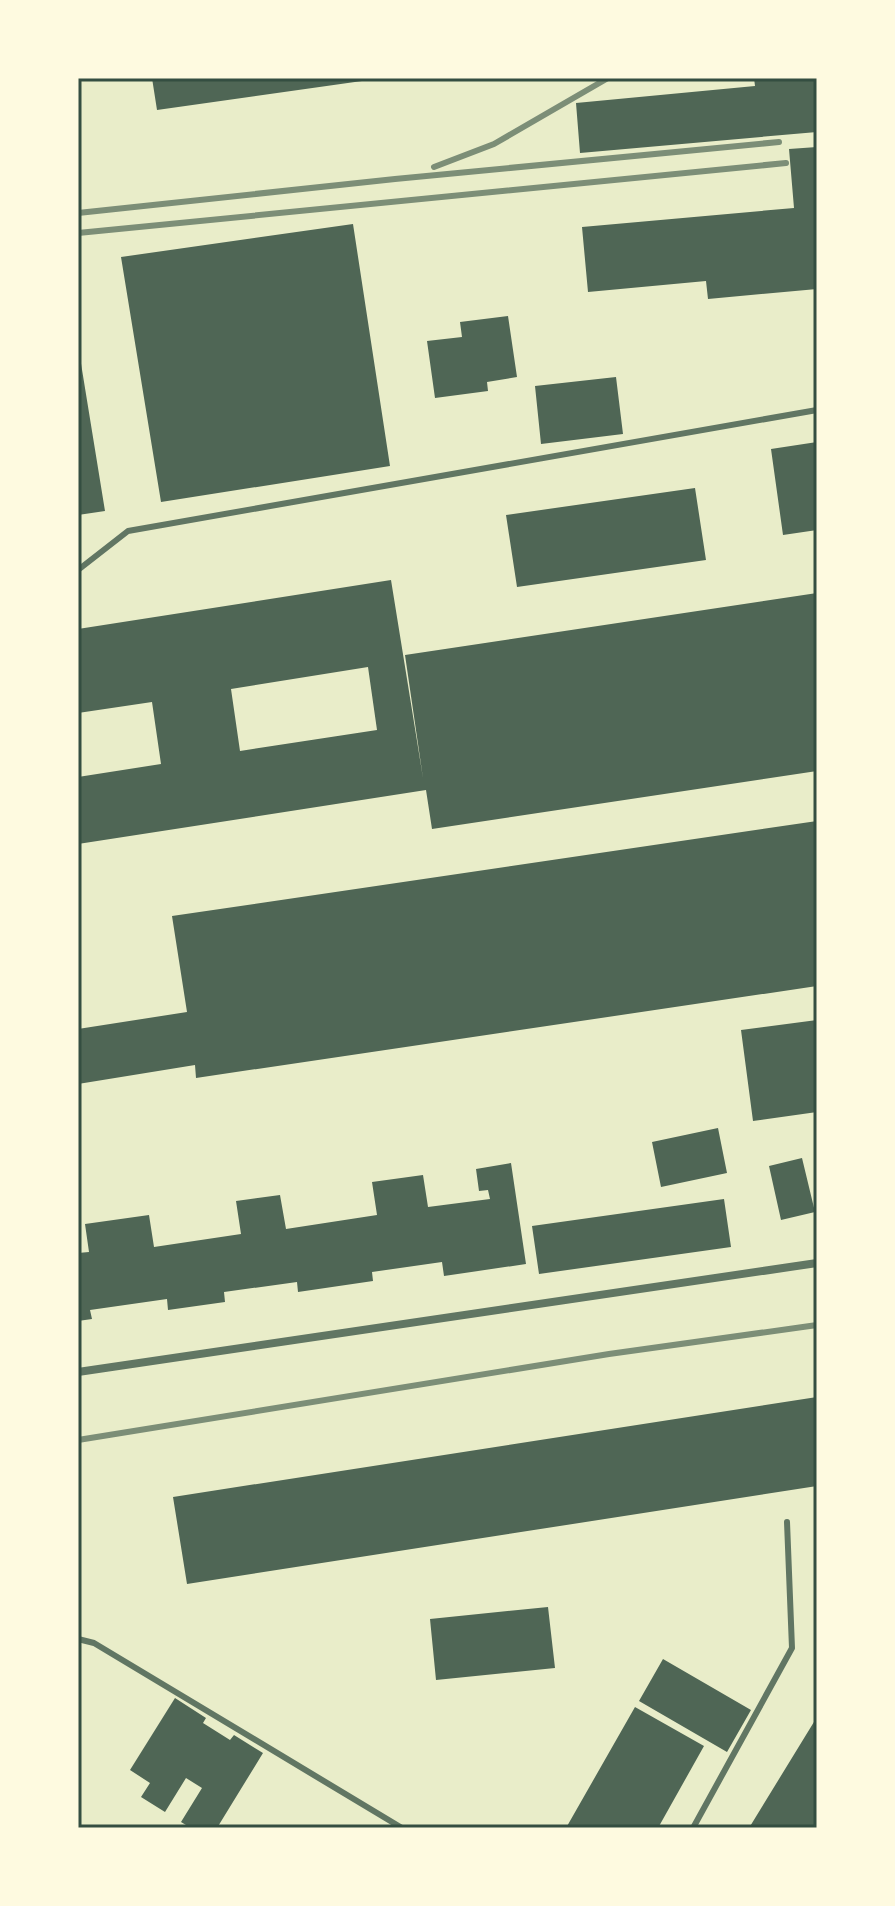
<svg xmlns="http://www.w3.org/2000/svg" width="895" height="1906" font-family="Poppins,sans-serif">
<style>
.building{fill:#4f6655;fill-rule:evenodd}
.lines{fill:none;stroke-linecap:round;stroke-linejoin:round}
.service{stroke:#617663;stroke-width:6}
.minor{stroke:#617663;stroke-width:8}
.rail{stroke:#7c8e77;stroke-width:6}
.neatline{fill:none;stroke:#344e41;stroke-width:3}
</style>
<rect width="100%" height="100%" fill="#e9edc9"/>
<!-- building -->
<path class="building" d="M 152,78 L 369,78 L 369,80 L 157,110 Z
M 754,78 L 817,78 L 817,132 L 580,153 L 576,103 L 755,86 Z
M 817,147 L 817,289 L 708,299 L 706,281 L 588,292 L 582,227 L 794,208 L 789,149 Z
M 353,224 L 390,466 L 161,502 L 121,257 Z
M 508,316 L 517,377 L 487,382 L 488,391 L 435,398 L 427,341 L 462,337 L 460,322 Z
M 78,345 L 105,511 L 78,515 Z
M 616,377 L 623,434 L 541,444 L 535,386 Z
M 817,442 L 817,530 L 783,535 L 771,449 Z
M 695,488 L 706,560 L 517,587 L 506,515 Z
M 391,580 L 423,778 L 405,655 L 817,593 L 817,771 L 432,829 L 426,790 L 78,844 L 78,777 L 161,764 L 152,702 L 78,713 L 78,629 ZM 368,667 L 377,730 L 240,751 L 231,689 Z
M 817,821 L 817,986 L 196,1078 L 195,1065 L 78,1084 L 78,1029 L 187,1012 L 172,916 Z
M 817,1020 L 817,1112 L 753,1121 L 741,1030 Z
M 718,1128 L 727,1173 L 661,1187 L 652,1142 Z
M 802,1158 L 815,1212 L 781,1220 L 769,1166 Z
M 511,1163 L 526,1264 L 444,1276 L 442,1262 L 372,1272 L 373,1281 L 298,1292 L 297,1282 L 224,1292 L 225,1302 L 168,1310 L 167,1299 L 90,1310 L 92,1319 L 78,1321 L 78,1253 L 89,1252 L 85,1224 L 149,1215 L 154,1247 L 241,1234 L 236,1201 L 280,1195 L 286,1229 L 377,1215 L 372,1182 L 423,1175 L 428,1207 L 490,1199 L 488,1190 L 479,1191 L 476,1169 Z
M 724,1199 L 731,1247 L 539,1274 L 532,1226 Z
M 817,1397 L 817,1486 L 187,1584 L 173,1497 Z
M 548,1607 L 555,1668 L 436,1680 L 430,1619 Z
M 663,1659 L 751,1710 L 727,1752 L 639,1701 Z
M 175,1698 L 206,1718 L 203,1723 L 230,1740 L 234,1735 L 263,1753 L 217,1828 L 191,1828 L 181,1822 L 202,1788 L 186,1778 L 165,1812 L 141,1797 L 150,1783 L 130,1770 Z
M 635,1707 L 704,1746 L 658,1828 L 566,1828 Z
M 817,1717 L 817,1828 L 749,1828 Z"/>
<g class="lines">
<!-- service -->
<path class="service" d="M 78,570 L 128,531 L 817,410
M 78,1639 L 94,1643 L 402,1828
M 693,1828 L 792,1648 L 787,1522"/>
<!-- minor -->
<path class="minor" d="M 78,1372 L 817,1263"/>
<!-- rail -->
<path class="rail" d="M 434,167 L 494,144 L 608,78
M 78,213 L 395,179 L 779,142
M 78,233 L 786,163
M 78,1440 L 609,1354 L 817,1325"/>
</g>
<!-- border -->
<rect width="895" height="1906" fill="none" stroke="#fefae0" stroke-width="160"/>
<rect x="80" y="80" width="735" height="1746" class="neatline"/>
</svg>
